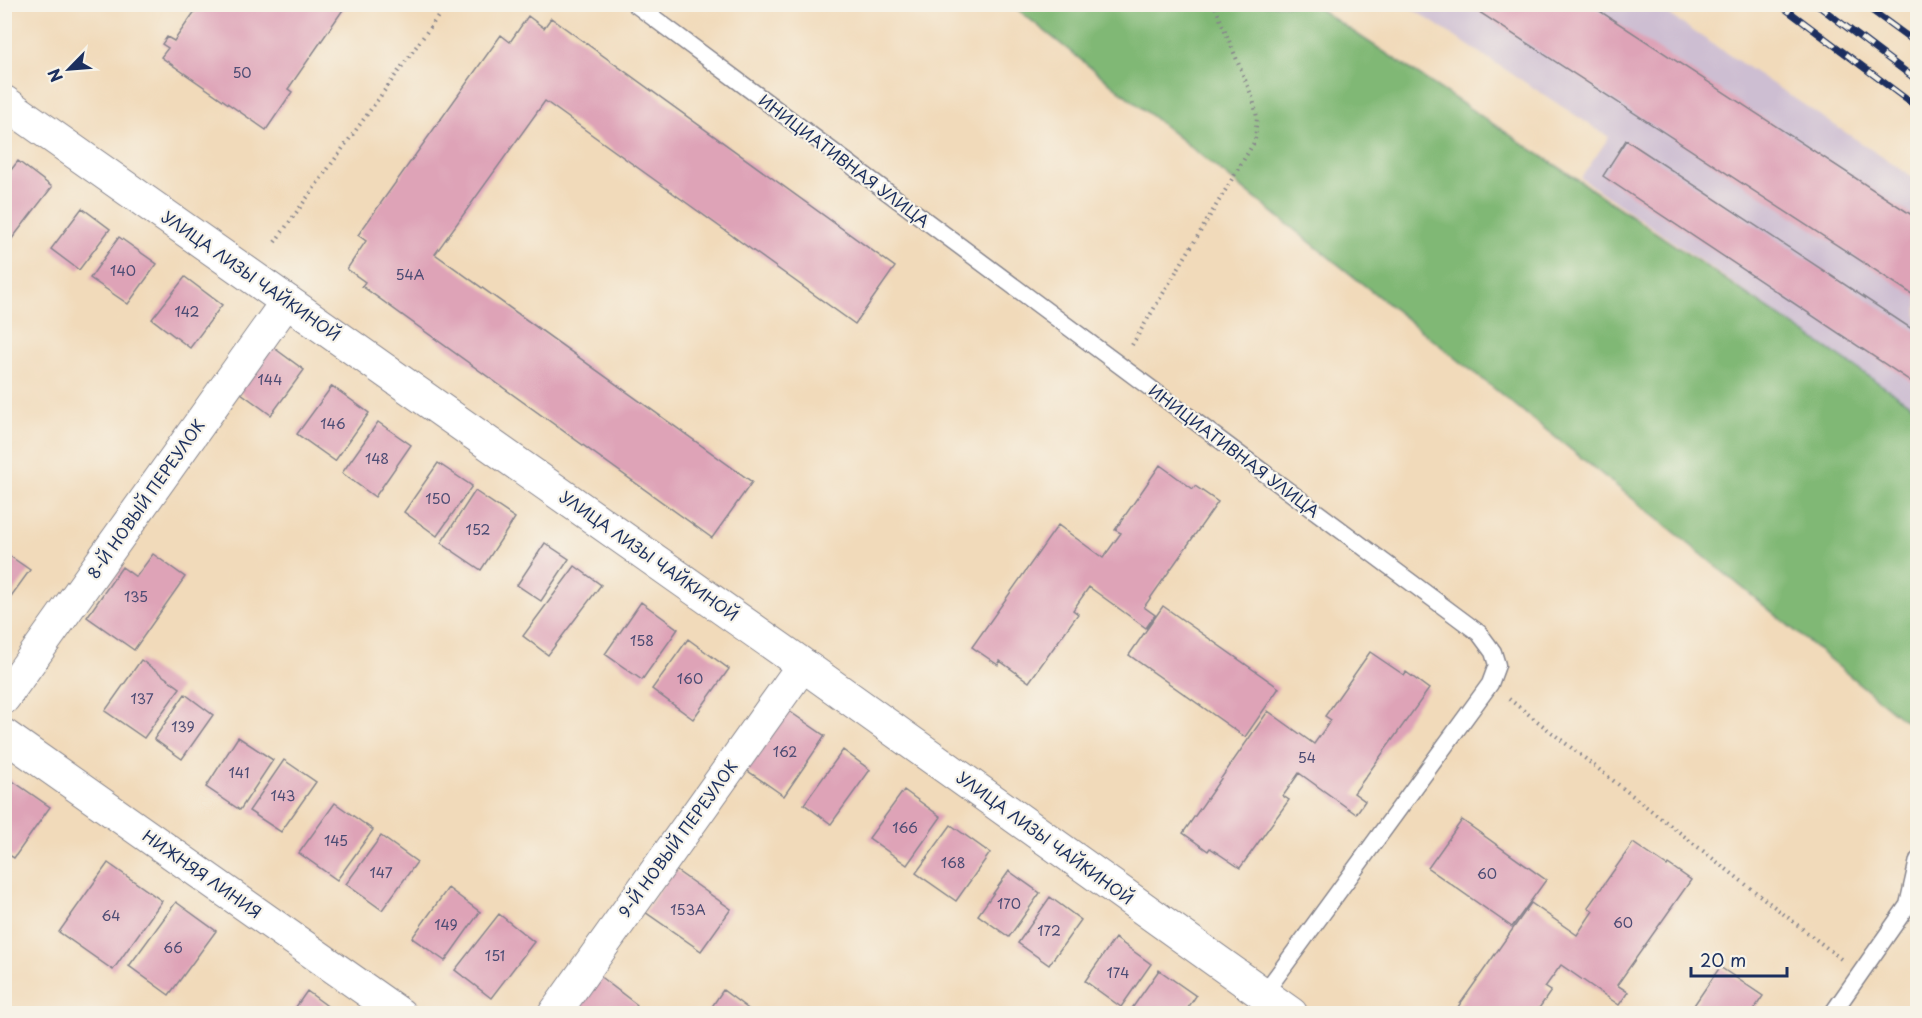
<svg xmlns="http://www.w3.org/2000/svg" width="1922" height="1018" font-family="'Playpen Sans',sans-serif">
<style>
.industrial{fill:#cdbed2}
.forest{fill:#80b874;stroke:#4e7469;stroke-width:1.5}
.building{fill:#dea3b7}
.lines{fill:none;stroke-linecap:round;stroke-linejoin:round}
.lane-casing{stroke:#86848c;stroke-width:19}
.street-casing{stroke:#86848c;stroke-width:34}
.secondary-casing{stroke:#86848c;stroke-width:35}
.path{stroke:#86848c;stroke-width:4;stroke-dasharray:1.5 4.5;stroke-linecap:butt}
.lane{stroke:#fff;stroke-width:16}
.street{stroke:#fff;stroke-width:32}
.secondary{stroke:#fff;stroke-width:33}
.rail-casing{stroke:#1b2f5e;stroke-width:7}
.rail{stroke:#f7f3e8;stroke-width:4.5;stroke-dasharray:14;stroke-linecap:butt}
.labels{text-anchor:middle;stroke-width:4.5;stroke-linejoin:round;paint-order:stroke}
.number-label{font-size:14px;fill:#4c4c74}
.street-label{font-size:16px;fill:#1b2f5e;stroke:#f7f3e8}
</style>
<rect width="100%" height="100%" fill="#f7f3e8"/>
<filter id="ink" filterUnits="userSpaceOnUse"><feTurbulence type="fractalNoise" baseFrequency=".0167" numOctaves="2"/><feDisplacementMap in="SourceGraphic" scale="12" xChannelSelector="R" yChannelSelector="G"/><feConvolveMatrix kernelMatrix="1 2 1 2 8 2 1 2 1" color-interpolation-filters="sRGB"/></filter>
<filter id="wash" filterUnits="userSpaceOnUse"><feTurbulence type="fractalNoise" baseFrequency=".008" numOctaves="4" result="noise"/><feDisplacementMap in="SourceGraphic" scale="24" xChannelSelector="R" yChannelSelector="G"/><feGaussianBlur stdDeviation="1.35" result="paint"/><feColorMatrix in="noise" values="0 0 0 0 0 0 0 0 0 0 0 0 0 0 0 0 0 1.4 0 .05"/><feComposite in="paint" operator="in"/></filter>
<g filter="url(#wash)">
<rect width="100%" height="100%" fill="#f1daba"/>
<!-- industrial -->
<path class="industrial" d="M 1406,5 L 1654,5 L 1917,180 L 1917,410 L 1581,178 L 1609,137 Z"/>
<!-- forest -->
<path class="forest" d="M 1012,5 L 1313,5 L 1566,172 L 1917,409 L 1917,728 L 1900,717 L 1667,526 Z"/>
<g id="blocks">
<!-- building -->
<path class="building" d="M 200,4 L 347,4 L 288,89 L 292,92 L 266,130 L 161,57 L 168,48 L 162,44 L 167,37 L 174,41 Z
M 1467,4 L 1589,4 L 1918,219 L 1918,298 Z
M 528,16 L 544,28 L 551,18 L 895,267 L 855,324 L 545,101 L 435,254 L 752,482 L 712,538 L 362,286 L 365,282 L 347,269 L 366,241 L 358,235 L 501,35 L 510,42 Z
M 1626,140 L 1918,333 L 1918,386 L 1603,176 Z
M 18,161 L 52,187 L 4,249 L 4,179 Z
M 82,208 L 110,229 L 79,270 L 51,249 Z
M 119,237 L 157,264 L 128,304 L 90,278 Z
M 185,277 L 222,305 L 190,348 L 152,319 Z
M 270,345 L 304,370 L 271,415 L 237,390 Z
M 332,386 L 369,413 L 335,461 L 297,434 Z
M 378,422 L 411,445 L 375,497 L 342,473 Z
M 438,463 L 472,486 L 437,536 L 404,512 Z
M 1160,465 L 1193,489 L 1195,486 L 1218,502 L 1144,607 L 1155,615 L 1146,628 L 1089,587 L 1073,610 L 1078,614 L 1029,682 L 1000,661 L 998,665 L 972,647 L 1058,525 L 1103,558 L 1121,533 L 1115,530 Z
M 475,491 L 515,518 L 481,570 L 441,543 Z
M 545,543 L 569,559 L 541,601 L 517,585 Z
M 4,552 L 30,570 L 4,606 Z
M 153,554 L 185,577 L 134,650 L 87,617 L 122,567 L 136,577 Z
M 575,566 L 601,585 L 548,655 L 523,636 Z
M 641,602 L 678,629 L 642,680 L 605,654 Z
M 1163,606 L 1279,688 L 1245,737 L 1129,655 Z
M 688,639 L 729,669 L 693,719 L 652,689 Z
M 1370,652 L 1404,675 L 1406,672 L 1429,689 L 1354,793 L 1365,801 L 1356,814 L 1299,773 L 1283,796 L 1289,800 L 1240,868 L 1210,848 L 1208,851 L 1183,833 L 1268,711 L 1314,744 L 1331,720 L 1325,716 Z
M 141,660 L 180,688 L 144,738 L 105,711 Z
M 185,694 L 213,715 L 182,759 L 154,739 Z
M 786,709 L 825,736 L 784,796 L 745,769 Z
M 238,737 L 273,760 L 240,810 L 206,787 Z
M 843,750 L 870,770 L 831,824 L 804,804 Z
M 284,760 L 316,782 L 281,832 L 249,811 Z
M 4,775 L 50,807 L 14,858 L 4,852 Z
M 904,790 L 941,817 L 907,865 L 869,838 Z
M 335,803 L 373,830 L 337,880 L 299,853 Z
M 1462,820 L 1546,880 L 1512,927 L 1428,868 Z
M 951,825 L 990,853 L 956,901 L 916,873 Z
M 381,836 L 417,862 L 382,910 L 346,884 Z
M 1633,843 L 1667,866 L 1668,864 L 1691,880 L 1617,985 L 1628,992 L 1619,1005 L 1561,965 L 1545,987 L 1551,991 L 1535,1014 L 1453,1014 L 1531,903 L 1577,935 L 1593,911 L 1588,907 Z
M 108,863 L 162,901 L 113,970 L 59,932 Z
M 674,869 L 731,909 L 701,951 L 645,912 Z
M 1009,871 L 1040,893 L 1009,937 L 978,915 Z
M 448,888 L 480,912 L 445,961 L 412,938 Z
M 1050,897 L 1081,920 L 1049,965 L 1018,943 Z
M 176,902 L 216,931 L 169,995 L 129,966 Z
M 499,914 L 534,942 L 491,998 L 455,970 Z
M 1115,938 L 1151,964 L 1121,1007 L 1085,981 Z
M 1720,967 L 1763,996 L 1751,1014 L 1688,1014 Z
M 1159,970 L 1196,996 L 1184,1014 L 1128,1014 Z
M 598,975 L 637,1005 L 631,1014 L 569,1014 Z
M 723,990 L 755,1014 L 707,1014 Z
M 307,991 L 338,1014 L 291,1014 Z"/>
</g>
</g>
<g filter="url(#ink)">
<use href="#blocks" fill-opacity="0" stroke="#86848c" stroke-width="1.5"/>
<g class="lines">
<defs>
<path id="lane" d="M 635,4 L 1479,633 L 1493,652 L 1497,665 L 1490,684 L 1263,995
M 1832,1014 L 1908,905 L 1918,860"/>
<path id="street" d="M 4,698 L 287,301
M 4,735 L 400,1014
M 554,1014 L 803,665"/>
<path id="secondary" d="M 4,102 L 803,665 L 1291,1014"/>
</defs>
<!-- lane casing -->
<use href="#lane" class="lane-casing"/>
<!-- street casing -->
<use href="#street" class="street-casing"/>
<!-- secondary casing -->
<use href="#secondary" class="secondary-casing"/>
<!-- path -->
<path class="path" d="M 275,242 L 447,4
M 1132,345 L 1255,141 L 1257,117 L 1253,99 L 1214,4
M 1509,699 L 1841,959"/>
<!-- lane -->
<use href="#lane" class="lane"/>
<!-- street -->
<use href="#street" class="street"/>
<!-- secondary -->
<use href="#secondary" class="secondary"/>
<defs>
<path id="rail" d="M 1779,4 L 1918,108
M 1816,4 L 1918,81
M 1863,4 L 1918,44"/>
</defs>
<!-- rail casing -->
<use href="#rail" class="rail-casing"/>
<!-- rail -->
<use href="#rail" class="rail"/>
</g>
</g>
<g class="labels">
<!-- number labels -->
<g class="number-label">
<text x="242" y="78">50</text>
<text x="123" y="276">140</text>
<text x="410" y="280">54А</text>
<text x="187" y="317">142</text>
<text x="270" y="385">144</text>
<text x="333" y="429">146</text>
<text x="377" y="464">148</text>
<text x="438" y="504">150</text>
<text x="478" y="535">152</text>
<text x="136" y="602">135</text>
<text x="642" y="646">158</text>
<text x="690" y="684">160</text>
<text x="142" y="704">137</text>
<text x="183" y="732">139</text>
<text x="785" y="757">162</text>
<text x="1307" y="763">54</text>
<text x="239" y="778">141</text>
<text x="283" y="801">143</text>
<text x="905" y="833">166</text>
<text x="336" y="846">145</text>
<text x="953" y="868">168</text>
<text x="381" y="878">147</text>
<text x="1487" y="879">60</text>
<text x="1009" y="909">170</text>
<text x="688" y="915">153А</text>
<text x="111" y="921">64</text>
<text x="1623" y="928">60</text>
<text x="446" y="930">149</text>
<text x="1049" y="936">172</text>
<text x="173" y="953">66</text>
<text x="495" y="961">151</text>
<text x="1118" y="978">174</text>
</g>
<!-- street labels -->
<g class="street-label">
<text transform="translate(844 161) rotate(37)" y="6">ИНИЦИАТИВНАЯ УЛИЦА</text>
<text transform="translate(251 276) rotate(35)" y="6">УЛИЦА ЛИЗЫ ЧАЙКИНОЙ</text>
<text transform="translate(1234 451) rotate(37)" y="6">ИНИЦИАТИВНАЯ УЛИЦА</text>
<text transform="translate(146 499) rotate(-55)" y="6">8-Й НОВЫЙ ПЕРЕУЛОК</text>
<text transform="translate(649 556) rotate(35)" y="6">УЛИЦА ЛИЗЫ ЧАЙКИНОЙ</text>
<text transform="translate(1045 838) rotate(36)" y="6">УЛИЦА ЛИЗЫ ЧАЙКИНОЙ</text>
<text transform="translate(678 839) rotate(-54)" y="6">9-Й НОВЫЙ ПЕРЕУЛОК</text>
<text transform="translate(202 874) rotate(35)" y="6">НИЖНЯЯ ЛИНИЯ</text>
</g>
</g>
<!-- margin -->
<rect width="1922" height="1018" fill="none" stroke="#f7f3e8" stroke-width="24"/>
<!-- north arrow -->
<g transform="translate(69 69) rotate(245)" stroke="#f7f3e8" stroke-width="4.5" paint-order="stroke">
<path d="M0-4.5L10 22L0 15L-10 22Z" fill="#1b2f5e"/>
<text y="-9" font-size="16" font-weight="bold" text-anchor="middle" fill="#1b2f5e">N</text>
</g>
<!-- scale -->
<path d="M1691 967v9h96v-9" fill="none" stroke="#1b2f5e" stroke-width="3"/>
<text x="1700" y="967" font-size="18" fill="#1b2f5e" stroke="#f7f3e8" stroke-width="4.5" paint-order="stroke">20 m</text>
</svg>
